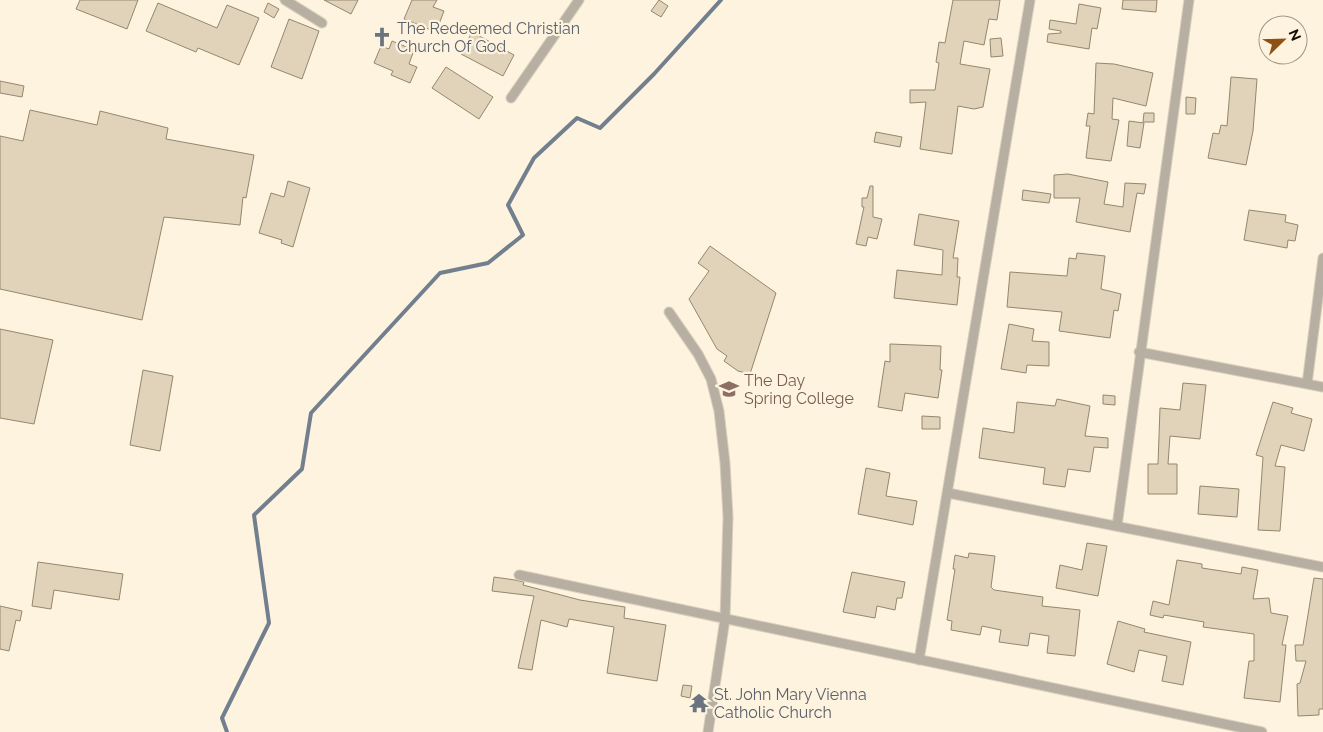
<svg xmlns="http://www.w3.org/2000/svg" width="1323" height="732" font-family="Raleway,sans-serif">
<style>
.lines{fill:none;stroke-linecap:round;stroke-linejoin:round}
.stream{stroke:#727f8e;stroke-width:4}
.building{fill:#e0d3b9;stroke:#93876e}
.street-casing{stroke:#d9cfbc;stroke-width:11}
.street{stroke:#b6afa2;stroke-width:9}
.labels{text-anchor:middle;stroke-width:4.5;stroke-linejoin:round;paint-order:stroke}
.worship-label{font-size:16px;fill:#5b616d;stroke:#fef3de;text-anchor:start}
.education-label{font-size:16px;fill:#785e54;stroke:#fef3de;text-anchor:start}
</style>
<rect width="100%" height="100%" fill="#fef3de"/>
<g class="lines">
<!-- stream -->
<path class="stream" d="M 227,732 L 222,718 L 269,623 L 254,515 L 302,469 L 311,413 L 440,273 L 488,263 L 523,235 L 508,205 L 534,158 L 577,118 L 600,128 L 654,74 L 721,0"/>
</g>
<!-- building -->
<path class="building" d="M 80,0 L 138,0 L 127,29 L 76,9 Z
M 324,0 L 358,0 L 351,14 Z
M 412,0 L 437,0 L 433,7 L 444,11 L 436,32 L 404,19 Z
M 659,0 L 668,6 L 661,17 L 651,11 Z
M 953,0 L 1000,0 L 997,20 L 989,19 L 984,45 L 964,41 L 960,64 L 990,69 L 983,107 L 974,109 L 958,106 L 952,154 L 920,149 L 926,102 L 910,103 L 910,90 L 935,90 L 939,63 L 936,62 L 939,42 L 945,43 Z
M 1123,0 L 1157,0 L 1156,12 L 1122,9 Z
M 158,3 L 217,28 L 227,5 L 259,18 L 239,65 L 198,48 L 196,52 L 146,31 Z
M 268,3 L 279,9 L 274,18 L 264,12 Z
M 1079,4 L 1101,8 L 1097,29 L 1092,28 L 1089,49 L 1047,42 L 1048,34 L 1061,33 L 1061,31 L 1049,29 L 1050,20 L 1076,24 Z
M 289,19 L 319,31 L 302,79 L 271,67 Z
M 472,32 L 514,55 L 503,76 L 461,54 Z
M 1001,38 L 1003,56 L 991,57 L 990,39 Z
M 392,41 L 414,50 L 409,64 L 417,67 L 410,83 L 391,75 L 393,71 L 374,63 L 381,46 L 389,49 Z
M 1096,63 L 1114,64 L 1153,73 L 1146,106 L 1113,98 L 1112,119 L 1119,120 L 1111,161 L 1086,158 L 1090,126 L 1086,126 L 1088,113 L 1094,114 Z
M 446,67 L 493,97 L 479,119 L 432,88 Z
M 1231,77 L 1257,79 L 1253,131 L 1246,165 L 1208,158 L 1213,133 L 1219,134 L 1221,125 L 1227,126 Z
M 0,81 L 24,86 L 22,97 L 0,93 Z
M 1186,97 L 1196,98 L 1195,114 L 1186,114 Z
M 30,110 L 97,125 L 100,111 L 168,128 L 166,139 L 254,155 L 246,198 L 243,197 L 240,225 L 164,217 L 142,320 L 0,289 L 0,136 L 23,141 Z
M 1144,113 L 1154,113 L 1154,122 L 1143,122 Z
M 1129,121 L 1144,123 L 1140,148 L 1127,146 Z
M 876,132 L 902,137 L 900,147 L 874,142 Z
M 1068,174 L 1108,182 L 1104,204 L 1123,207 L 1125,183 L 1146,184 L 1144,194 L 1137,193 L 1130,232 L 1076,222 L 1080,198 L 1054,198 L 1054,175 Z
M 288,181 L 310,188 L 293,247 L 281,243 L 282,240 L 259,233 L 271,193 L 284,197 Z
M 870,186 L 873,186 L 873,217 L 882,219 L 877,239 L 868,237 L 866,246 L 856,244 L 864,207 L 862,207 L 862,198 L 867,198 Z
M 1023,190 L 1051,194 L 1049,203 L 1022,200 Z
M 1249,210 L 1286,215 L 1285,222 L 1298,225 L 1295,241 L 1288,240 L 1287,248 L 1244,240 Z
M 919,214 L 959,221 L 953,258 L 958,258 L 957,277 L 960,277 L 957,305 L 894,298 L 897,270 L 942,275 L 943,250 L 914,245 Z
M 710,246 L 776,293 L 750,374 L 738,371 L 724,361 L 727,356 L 717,349 L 689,299 L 709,271 L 698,263 Z
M 1077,253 L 1105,256 L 1101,289 L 1121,294 L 1118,311 L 1114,310 L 1110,338 L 1059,331 L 1062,312 L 1007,307 L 1010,272 L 1067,276 L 1069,258 L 1076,259 Z
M 1009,324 L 1034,329 L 1032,341 L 1049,342 L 1049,366 L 1027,365 L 1026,373 L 1001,369 Z
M 0,329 L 53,340 L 34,424 L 0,418 Z
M 890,344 L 941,346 L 940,370 L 942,370 L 938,398 L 905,393 L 902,411 L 878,407 L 885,361 L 890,362 Z
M 143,370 L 173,376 L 160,451 L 130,445 Z
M 1183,383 L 1206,385 L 1200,439 L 1170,436 L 1168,464 L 1177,464 L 1177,494 L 1148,494 L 1148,464 L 1158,464 L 1160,408 L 1180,410 Z
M 1103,395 L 1115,396 L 1115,405 L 1103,404 Z
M 1057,399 L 1090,406 L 1085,436 L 1108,438 L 1108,448 L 1094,447 L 1090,472 L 1068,469 L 1065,487 L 1043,484 L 1045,468 L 979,458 L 983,428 L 1014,433 L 1017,402 L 1055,406 Z
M 1273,402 L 1293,408 L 1291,413 L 1312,419 L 1304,451 L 1281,445 L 1275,466 L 1285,467 L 1280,531 L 1258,530 L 1263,457 L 1256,455 Z
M 922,416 L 940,417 L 940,429 L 922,429 Z
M 866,468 L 890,473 L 886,496 L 917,501 L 913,525 L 858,514 Z
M 1200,486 L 1239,489 L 1237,517 L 1198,514 Z
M 1087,543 L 1107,546 L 1098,596 L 1056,588 L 1060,565 L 1082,570 Z
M 969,553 L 995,556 L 991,587 L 994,590 L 1043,597 L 1042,606 L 1080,610 L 1075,656 L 1047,653 L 1049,636 L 1030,633 L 1028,646 L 999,642 L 1001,630 L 982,626 L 980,635 L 951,630 L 952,621 L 947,620 L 955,569 L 953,569 L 955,555 L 968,558 Z
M 1177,560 L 1202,564 L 1202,568 L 1241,574 L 1242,567 L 1258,570 L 1253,599 L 1269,598 L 1271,613 L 1288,616 L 1282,645 L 1286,645 L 1280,702 L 1244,698 L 1249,661 L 1254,661 L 1254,634 L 1203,627 L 1204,622 L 1164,615 L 1163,618 L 1150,615 L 1153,601 L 1169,605 Z
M 38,562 L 123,574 L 119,600 L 54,590 L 51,609 L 32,606 Z
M 852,572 L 905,582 L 902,598 L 897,598 L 895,610 L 877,606 L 875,618 L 843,612 Z
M 494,577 L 515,580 L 524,582 L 523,585 L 580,600 L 625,607 L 624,618 L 666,625 L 657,681 L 607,673 L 614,627 L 569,619 L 567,627 L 541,620 L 532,670 L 518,668 L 534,596 L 492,591 Z
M 1314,578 L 1323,579 L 1323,709 L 1319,709 L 1319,715 L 1298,716 L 1297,684 L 1300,683 L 1306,661 L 1296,661 L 1295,645 L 1303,645 Z
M 0,606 L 22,611 L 20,621 L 16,620 L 9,651 L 0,649 Z
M 1118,621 L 1145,629 L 1144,632 L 1191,642 L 1183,685 L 1162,681 L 1167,656 L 1139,650 L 1134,672 L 1107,664 Z
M 683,685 L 692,686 L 690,698 L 681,696 Z"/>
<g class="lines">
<defs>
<path id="street" d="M 285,0 L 322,23
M 511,98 L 579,0
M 669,312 L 698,354 L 711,379 L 719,411 L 725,463 L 728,517 L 725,619 L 708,732
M 1139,352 L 1323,387
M 1307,384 L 1323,258
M 948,493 L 1323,567
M 1117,526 L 1189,0
M 519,575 L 1262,732
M 919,660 L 1030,0"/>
</defs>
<!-- street casing -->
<use href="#street" class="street-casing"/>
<!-- street -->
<use href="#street" class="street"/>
</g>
<!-- icons -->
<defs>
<symbol id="church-bare" viewBox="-9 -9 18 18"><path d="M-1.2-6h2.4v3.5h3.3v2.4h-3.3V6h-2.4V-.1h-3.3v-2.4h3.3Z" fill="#6b7280" stroke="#fef3de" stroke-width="2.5" paint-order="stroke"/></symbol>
<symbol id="school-bare" viewBox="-9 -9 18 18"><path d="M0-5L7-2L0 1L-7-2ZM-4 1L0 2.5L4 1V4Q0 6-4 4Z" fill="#8d6e63" stroke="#fef3de" stroke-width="2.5" paint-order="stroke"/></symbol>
<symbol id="temple-bare" viewBox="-9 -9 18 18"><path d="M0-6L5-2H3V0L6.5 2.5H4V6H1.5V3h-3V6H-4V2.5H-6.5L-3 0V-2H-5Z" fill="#6b7280" stroke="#fef3de" stroke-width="2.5" paint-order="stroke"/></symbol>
</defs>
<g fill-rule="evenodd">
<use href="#church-bare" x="368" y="23" width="28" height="28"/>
<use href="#school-bare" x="715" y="375" width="28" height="28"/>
<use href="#temple-bare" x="685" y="689" width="28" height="28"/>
</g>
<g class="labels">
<!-- worship labels -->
<g class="worship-label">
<text x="397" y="34">The Redeemed Christian<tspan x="397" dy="18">Church Of God</tspan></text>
<text x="714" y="700">St. John Mary Vienna<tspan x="714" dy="18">Catholic Church</tspan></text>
</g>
<!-- education labels -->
<g class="education-label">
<text x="744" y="386">The Day<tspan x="744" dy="18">Spring College</tspan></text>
</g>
</g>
<!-- north arrow -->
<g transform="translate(1283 40) rotate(67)"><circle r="24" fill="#fef3de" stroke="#a09888"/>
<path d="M0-4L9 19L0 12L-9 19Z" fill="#8e5014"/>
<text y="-8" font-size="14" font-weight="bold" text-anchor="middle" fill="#141007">N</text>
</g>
</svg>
